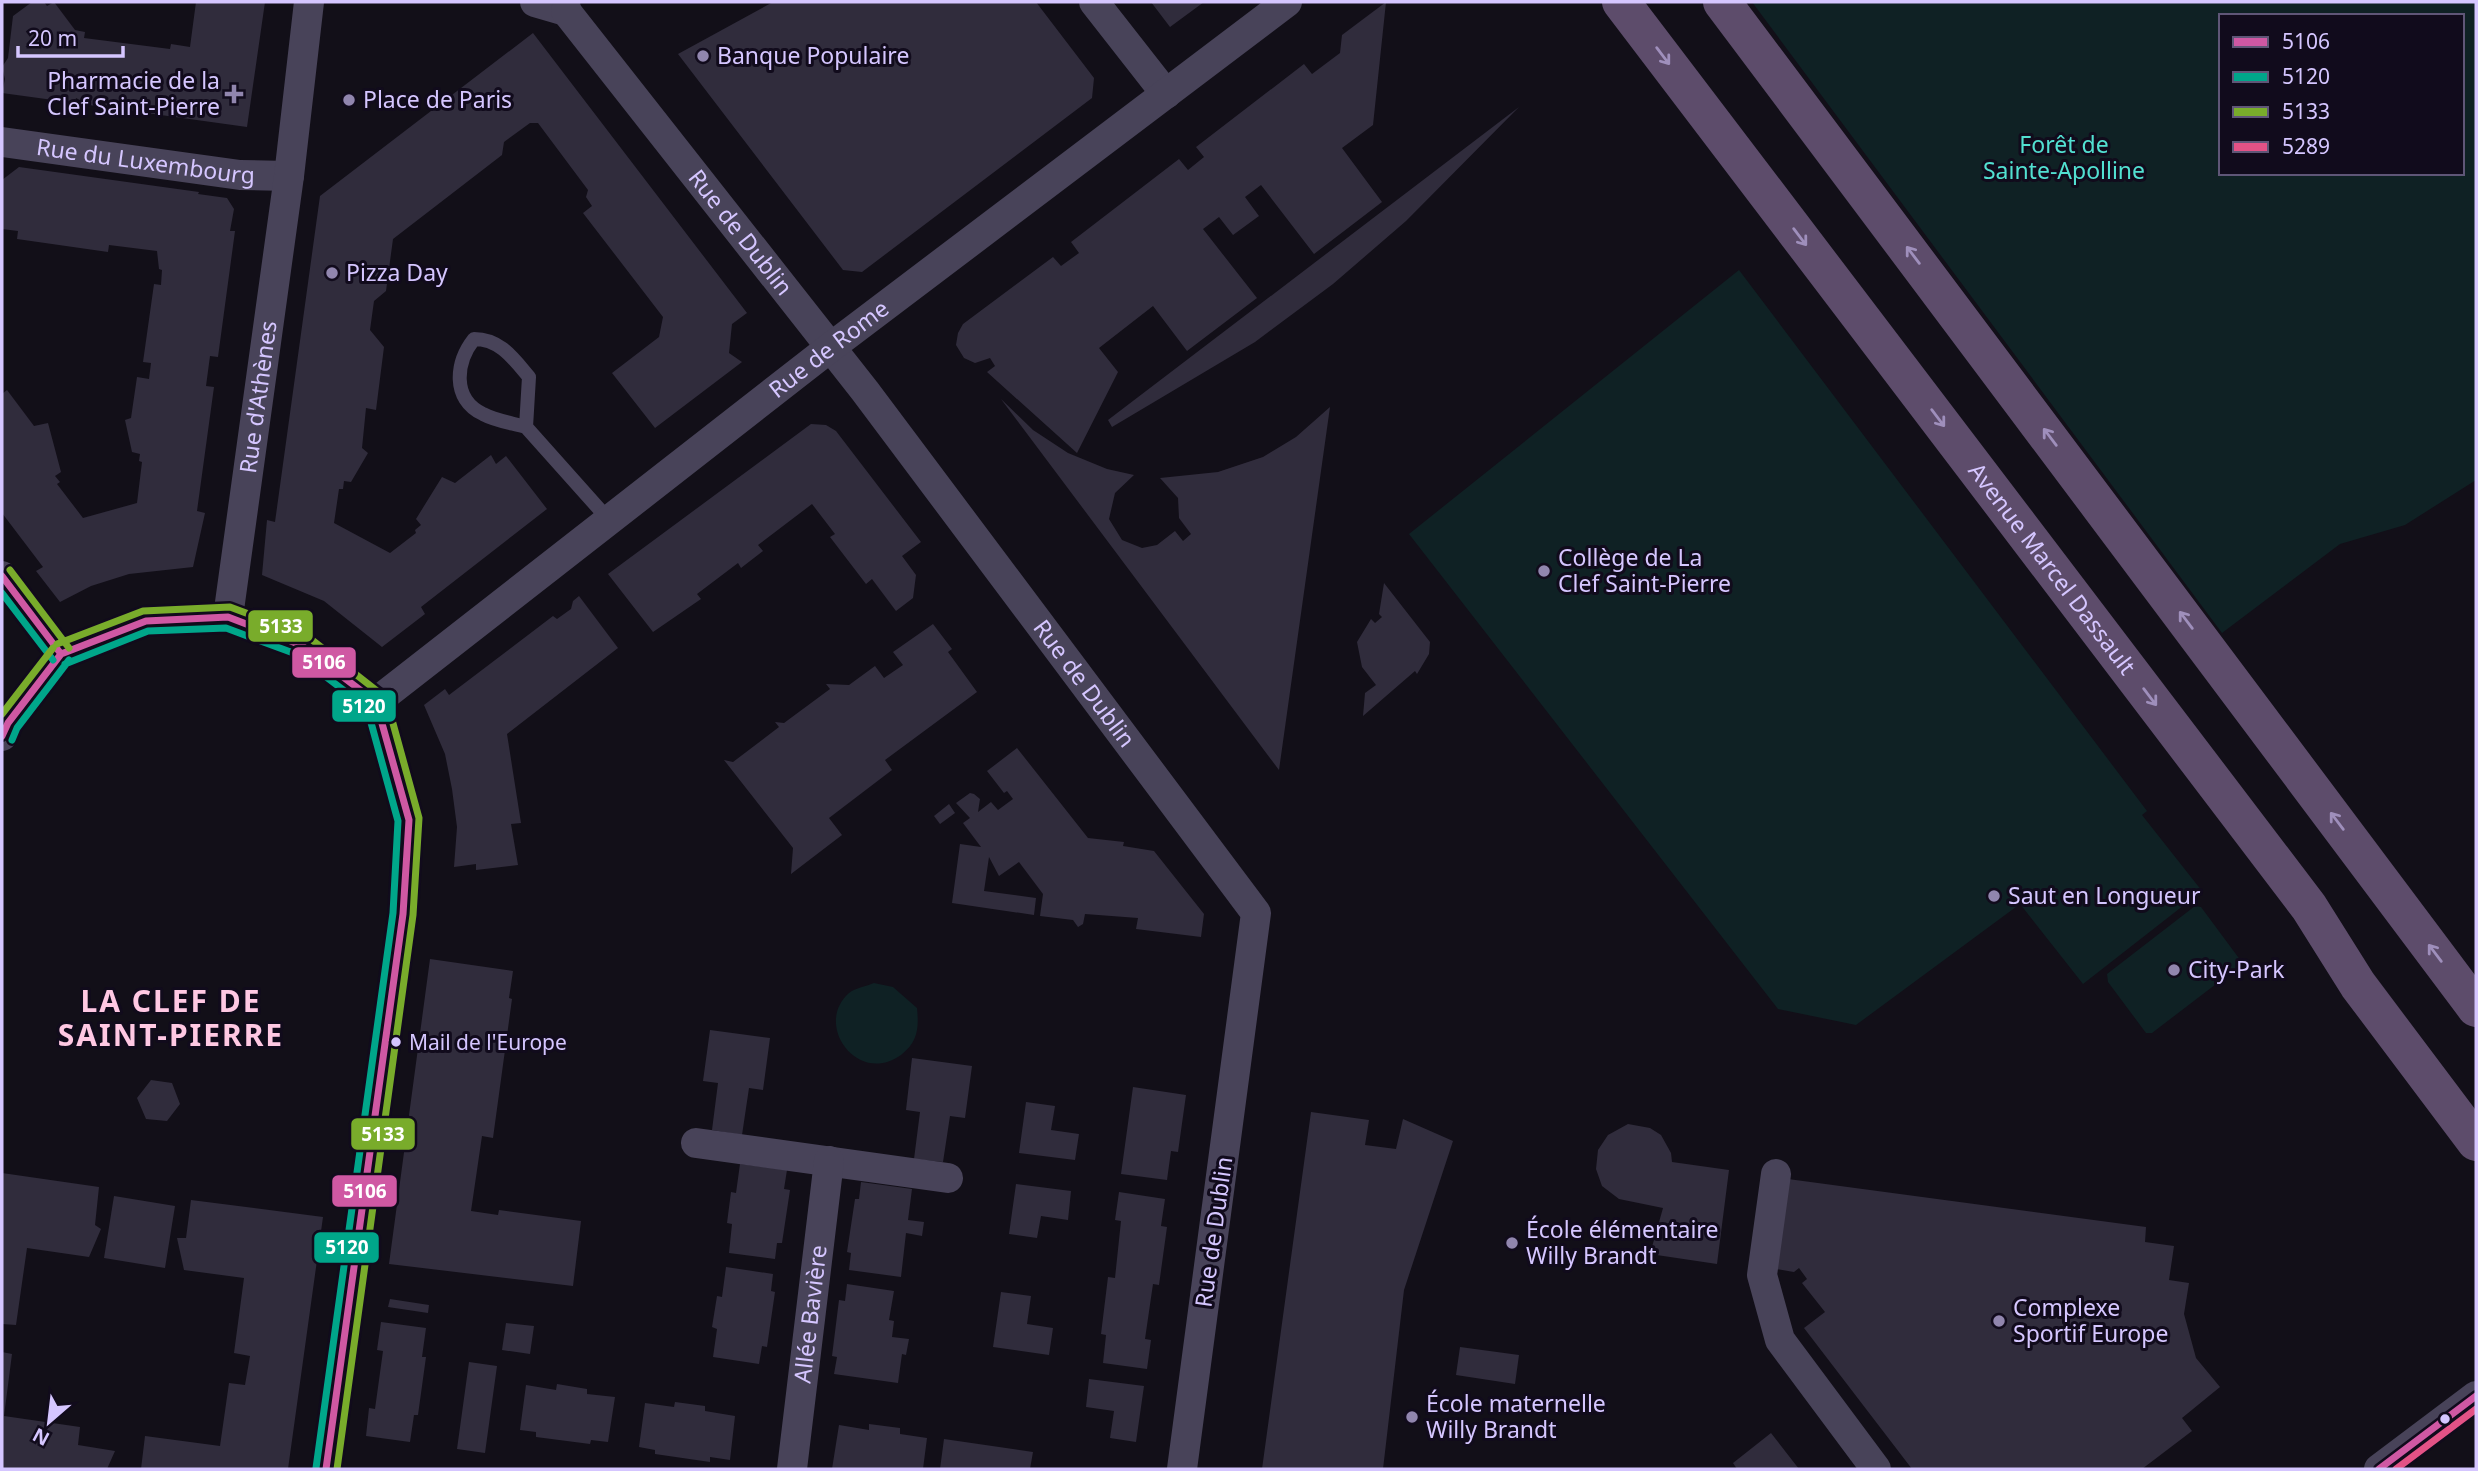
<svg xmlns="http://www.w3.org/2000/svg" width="2478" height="1471" font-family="'Noto Sans',sans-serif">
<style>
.green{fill:#0f2124;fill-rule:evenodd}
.building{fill:#302c3c}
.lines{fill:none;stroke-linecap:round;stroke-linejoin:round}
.lane{stroke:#484359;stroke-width:14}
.street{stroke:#484359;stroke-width:30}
.primary{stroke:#5d4c6b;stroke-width:38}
.bus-1-casing{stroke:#110b1c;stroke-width:12}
.bus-2-casing{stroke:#110b1c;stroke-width:12}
.bus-3-casing{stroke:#110b1c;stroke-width:12}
.bus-4-casing{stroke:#110b1c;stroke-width:12}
.bus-1{stroke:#cf58a3;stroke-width:7}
.bus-2{stroke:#00a68a;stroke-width:7}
.bus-3{stroke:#79ac2b;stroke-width:7}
.bus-4{stroke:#e35286;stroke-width:7}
.oneway{stroke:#9f8fbc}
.poi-dot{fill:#9186ae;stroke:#110b1c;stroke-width:2.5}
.bus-dot{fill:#d5c6ff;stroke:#110b1c;stroke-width:2.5}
.labels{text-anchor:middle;stroke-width:6;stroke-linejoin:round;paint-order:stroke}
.bus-label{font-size:21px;fill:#d5c6ff;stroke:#110b1c;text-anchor:start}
.poi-label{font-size:23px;fill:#d5c6ff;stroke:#110b1c;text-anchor:start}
.park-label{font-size:23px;fill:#52e0d1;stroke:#110b1c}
.street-label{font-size:23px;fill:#d5c6ff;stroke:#110b1c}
.district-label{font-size:30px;font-weight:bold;letter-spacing:2px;fill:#ffc8e3;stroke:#110b1c}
.line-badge{stroke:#110b1c;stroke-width:2.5}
.badge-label{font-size:19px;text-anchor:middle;font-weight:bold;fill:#fff}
</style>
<rect width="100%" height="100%" fill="#120f18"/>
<!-- green -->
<path class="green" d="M 1752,2 L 2476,2 L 2476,480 L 2405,525 L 2340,544 L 2222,633 ZM 2221,16 L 2462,16 L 2462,173 L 2221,173 Z
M 1739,270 L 2147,811 L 2142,815 L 2202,891 L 2083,984 L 2020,904 L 1856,1025 L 1778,1009 L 1409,534 Z
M 2195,906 L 2201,907 L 2241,961 L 2241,965 L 2152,1033 L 2146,1033 L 2108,982 L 2107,974 Z
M 874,983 L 893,987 L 917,1008 C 919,1028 918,1042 901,1055 C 858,1086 813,1025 849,993 C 855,988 867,986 874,983 Z"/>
<!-- building -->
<path class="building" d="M 32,2 L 44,2 L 47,6 L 54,2 L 75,30 L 85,32 L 84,38 L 170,49 L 171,44 L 190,47 L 196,2 L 265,2 L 247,127 L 89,105 L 76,98 L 75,103 L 2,93 L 5,79 L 2,67 L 8,58 L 13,16 Z
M 773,2 L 1036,2 L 1094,78 L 1092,98 L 862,272 L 843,270 L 678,54 Z
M 1151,2 L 1204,2 L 1170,27 Z
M 1386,2 L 1373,125 L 1342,148 L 1382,202 L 1314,254 L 1261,185 L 1245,197 L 1259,216 L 1233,235 L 1219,217 L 1203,229 L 1257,298 L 1187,351 L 1153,306 L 1099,348 L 1118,372 L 1077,453 L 987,372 L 995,366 L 990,358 L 975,363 L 964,358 L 956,345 L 958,333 L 963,324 L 1053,257 L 1061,266 L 1079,253 L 1071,242 L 1179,159 L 1188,170 L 1204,157 L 1196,147 L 1304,64 L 1312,74 L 1340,53 L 1342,35 Z
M 533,33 L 747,313 L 732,324 L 729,353 L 742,362 L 655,428 L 612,373 L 659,337 L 663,317 L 583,213 L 592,206 L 586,197 L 588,190 L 538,123 L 530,123 L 504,142 L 502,155 L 393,239 L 386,291 L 374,301 L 370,330 L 384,347 L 376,410 L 366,408 L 362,448 L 368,453 L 351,482 L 344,481 L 343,489 L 339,489 L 334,523 L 390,553 L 416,533 L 415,530 L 421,525 L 416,519 L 442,477 L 455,483 L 491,455 L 496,464 L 506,456 L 547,509 L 421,607 L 425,614 L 382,647 L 324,601 L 262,575 L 267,520 L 275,522 L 320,196 Z
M 1519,107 L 1406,221 L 1333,284 L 1255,342 L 1112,427 L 1108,420 Z
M 19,167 L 199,192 L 198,194 L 227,198 L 234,209 L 230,231 L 235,231 L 218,357 L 210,356 L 206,386 L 214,387 L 197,511 L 205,513 L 193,567 L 129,574 L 91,586 L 60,602 L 36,571 L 43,567 L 2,513 L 2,394 L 7,390 L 34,426 L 48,423 L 61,472 L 55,476 L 60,482 L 57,484 L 83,518 L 137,503 L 142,462 L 139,461 L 140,454 L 132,452 L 125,420 L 131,418 L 137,377 L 149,379 L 151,363 L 143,362 L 154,284 L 161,285 L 162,270 L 159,269 L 157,251 L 109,245 L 108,252 L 17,239 L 18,231 L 2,229 L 2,180 Z
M 1001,399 L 1033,430 L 1068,453 L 1107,469 L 1134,475 L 1115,493 L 1109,519 L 1122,540 L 1142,548 L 1157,545 L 1175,531 L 1183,541 L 1191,534 L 1179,518 L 1178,498 L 1160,478 L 1218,472 L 1263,457 L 1296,437 L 1330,407 L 1279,770 Z
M 811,424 L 826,425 L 836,431 L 921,542 L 902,556 L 916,575 L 913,598 L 896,611 L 872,579 L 866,584 L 830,537 L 835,534 L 812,504 L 758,545 L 763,551 L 741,568 L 738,563 L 697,594 L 701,599 L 653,632 L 608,574 Z
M 1384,583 L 1430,642 L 1429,654 L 1417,674 L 1415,671 L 1363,716 L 1365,693 L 1376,685 L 1362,667 L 1357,642 L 1371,619 L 1375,623 L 1382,617 L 1379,614 Z
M 579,596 L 618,648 L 507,734 L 521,823 L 511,824 L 518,865 L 476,870 L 476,864 L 454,867 L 457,827 L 452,789 L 445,754 L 424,705 L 445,689 L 449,695 L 553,616 L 557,619 L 571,609 L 573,601 Z
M 933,624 L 952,649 L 948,652 L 977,692 L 885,760 L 892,770 L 829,818 L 842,835 L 791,874 L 793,848 L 724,760 L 733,762 L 779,727 L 775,722 L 784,723 L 830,689 L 826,684 L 849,685 L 875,666 L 884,678 L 903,665 L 893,652 Z
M 1017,748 L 1088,838 L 1124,842 L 1123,846 L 1154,851 L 1204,914 L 1201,937 L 1136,929 L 1138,918 L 1085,914 L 1083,924 L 1078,927 L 1073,920 L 1040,916 L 1043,894 L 1019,862 L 999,876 L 989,857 L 984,891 L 1036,898 L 1034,915 L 952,903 L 960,844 L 981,847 L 963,823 L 970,818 L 956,803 L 970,793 L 974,794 L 980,799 L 978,812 L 991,802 L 998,810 L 1013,799 L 1007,791 L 1004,793 L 987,771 Z
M 949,804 L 955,813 L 940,824 L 934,816 Z
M 430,959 L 513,971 L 509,998 L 512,999 L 493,1138 L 482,1136 L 471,1211 L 498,1215 L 499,1210 L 581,1221 L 573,1286 L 389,1264 Z
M 710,1030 L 770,1038 L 763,1090 L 749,1088 L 742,1135 L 712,1130 L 718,1083 L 703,1081 Z
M 912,1058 L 972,1066 L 965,1118 L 950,1116 L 943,1162 L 914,1159 L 920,1112 L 906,1110 Z
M 151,1080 L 172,1083 L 180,1104 L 167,1121 L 146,1119 L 137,1098 Z
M 1133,1087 L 1186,1095 L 1178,1152 L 1171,1151 L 1167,1180 L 1121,1174 Z
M 1026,1102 L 1055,1106 L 1051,1130 L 1079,1134 L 1075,1160 L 1019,1153 Z
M 1311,1112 L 1369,1120 L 1365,1145 L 1396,1149 L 1403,1119 L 1453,1141 L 1404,1290 L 1383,1469 L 1262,1469 Z
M 1628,1124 L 1650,1128 L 1661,1135 L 1671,1153 L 1672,1162 L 1729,1170 L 1717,1264 L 1650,1254 L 1663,1208 L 1619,1199 L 1602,1186 L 1596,1169 L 1598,1150 L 1608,1135 Z
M 740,1164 L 787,1170 L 784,1189 L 790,1190 L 782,1243 L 777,1243 L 775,1259 L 729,1253 L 732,1224 L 727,1223 L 731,1192 L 736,1193 Z
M 2,1173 L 99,1187 L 95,1225 L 101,1229 L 89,1257 L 27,1248 L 16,1325 L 2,1324 Z
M 1788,1179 L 2146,1227 L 2145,1242 L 2174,1246 L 2169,1280 L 2189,1283 L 2184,1314 L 2196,1358 L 2220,1387 L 2182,1418 L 2192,1431 L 2142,1469 L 1912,1469 L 1804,1328 L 1825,1312 L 1802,1283 L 1807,1279 L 1799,1268 L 1794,1272 L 1776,1269 Z
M 861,1182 L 912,1189 L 908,1220 L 924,1222 L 922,1236 L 906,1233 L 901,1277 L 849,1270 L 851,1253 L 847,1252 L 855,1199 L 859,1199 Z
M 1016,1184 L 1071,1191 L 1068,1220 L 1041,1216 L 1037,1238 L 1009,1234 Z
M 1119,1192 L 1165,1199 L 1161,1226 L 1167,1227 L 1159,1285 L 1153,1284 L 1145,1339 L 1151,1340 L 1147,1369 L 1103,1363 L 1106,1335 L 1101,1334 L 1108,1277 L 1115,1278 L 1121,1221 L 1115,1220 Z
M 114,1196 L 175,1206 L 165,1268 L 104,1258 Z
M 191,1200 L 323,1217 L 288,1469 L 141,1469 L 145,1436 L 220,1446 L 229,1383 L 245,1385 L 250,1356 L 234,1353 L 244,1278 L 184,1270 L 177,1238 L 186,1238 Z
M 726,1267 L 773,1274 L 771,1291 L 775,1292 L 767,1347 L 762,1346 L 759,1364 L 713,1357 L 717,1329 L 712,1327 L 717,1296 L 722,1297 Z
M 847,1284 L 894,1291 L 889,1320 L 894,1321 L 892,1337 L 909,1339 L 906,1355 L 902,1354 L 898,1383 L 834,1374 L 837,1357 L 832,1356 L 839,1300 L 845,1301 Z
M 1001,1292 L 1031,1296 L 1027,1324 L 1053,1328 L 1049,1355 L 993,1347 Z
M 390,1299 L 429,1305 L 428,1313 L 388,1307 Z
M 381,1322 L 426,1328 L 422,1357 L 426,1357 L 418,1415 L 414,1415 L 410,1442 L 366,1436 L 369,1408 L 375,1409 L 383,1351 L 377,1350 Z
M 506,1323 L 534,1326 L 530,1354 L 502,1350 Z
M 1460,1347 L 1519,1355 L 1515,1384 L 1456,1375 Z
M 2,1352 L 12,1354 L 4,1416 L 80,1427 L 78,1445 L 115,1451 L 107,1469 L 2,1469 Z
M 469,1362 L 497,1366 L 485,1453 L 457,1449 Z
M 1089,1379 L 1144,1386 L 1136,1442 L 1110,1438 L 1114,1411 L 1086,1407 Z
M 557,1384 L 587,1389 L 587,1394 L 615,1397 L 608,1442 L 591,1440 L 590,1444 L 536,1437 L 536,1432 L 520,1430 L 526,1385 L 556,1390 Z
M 675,1402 L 705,1406 L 705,1411 L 735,1416 L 730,1460 L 710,1457 L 710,1462 L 655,1454 L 655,1450 L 639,1447 L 645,1403 L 674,1407 Z
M 869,1424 L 900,1428 L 900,1434 L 927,1438 L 923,1469 L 832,1469 L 839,1425 L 869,1430 Z
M 1771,1433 L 1799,1469 L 1737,1469 L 1733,1463 Z
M 944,1439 L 1033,1452 L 1030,1469 L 940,1469 Z"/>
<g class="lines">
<!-- lane -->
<path class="lane" d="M 526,427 C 512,423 496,421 483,414 C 451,399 456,362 474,339 C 500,339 513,358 529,377 L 526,427 L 609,520"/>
<!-- street -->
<g class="street">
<path d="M 535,2 L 566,11 L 565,2"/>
<path d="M 1094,2 L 1166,94"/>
<path id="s1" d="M 566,11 L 865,391 L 1256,913 L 1182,1469"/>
<path id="s2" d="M 2,142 L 240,175 L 289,176"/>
<path d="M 2,576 L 61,654"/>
<path id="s3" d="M 228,617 L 289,176 L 309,2"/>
<path d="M 61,654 L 146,621 L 228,617 L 301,645 L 376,702"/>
<path id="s4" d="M 376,702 L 831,347 L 1287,2"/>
<path d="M 2,736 L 8,723 L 61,654"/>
<path d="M 696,1143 L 948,1178"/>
<path d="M 1776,1174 L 1762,1275 L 1780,1340 L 1876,1469"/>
<path d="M 326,1469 L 403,914 L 409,820 L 376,702"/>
<path id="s5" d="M 792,1469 L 829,1161"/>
<path d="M 2379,1469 L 2476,1396"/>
</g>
<!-- primary -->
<g class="primary">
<path id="s6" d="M 1621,2 L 2309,907 L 2358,985 L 2476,1142"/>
<path d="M 1722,2 L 2476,1008"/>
</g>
<defs>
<path id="bus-1" d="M 2,576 L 61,654
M 61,654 L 146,621 L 228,617 L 301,645 L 376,702 L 409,820 L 403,914 L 326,1469
M 2,736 L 8,723 L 61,654
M 2379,1469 L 2476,1396"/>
<path id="bus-2" d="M 2,593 L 53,660
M 65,664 L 148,631 L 226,628 L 296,654 L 367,708 L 398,821 L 393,913 L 316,1468
M 12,740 L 17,728 L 69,660"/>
<path id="bus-3" d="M 10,570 L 69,648
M 57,644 L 143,611 L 230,607 L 307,636 L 386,698 L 419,818 L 413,915 L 337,1469
M 2,714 L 53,648"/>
<path id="bus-4" d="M 2396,1469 L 2476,1409"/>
</defs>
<!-- bus-1 casing -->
<use href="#bus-1" class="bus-1-casing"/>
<!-- bus-2 casing -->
<use href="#bus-2" class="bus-2-casing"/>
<!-- bus-3 casing -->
<use href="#bus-3" class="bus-3-casing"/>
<!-- bus-4 casing -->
<use href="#bus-4" class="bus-4-casing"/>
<!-- bus-1 -->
<use href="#bus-1" class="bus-1"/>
<!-- bus-2 -->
<use href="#bus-2" class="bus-2"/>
<!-- bus-3 -->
<use href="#bus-3" class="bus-3"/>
<!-- bus-4 -->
<use href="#bus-4" class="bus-4"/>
</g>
<!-- one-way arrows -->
<defs><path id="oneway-shaft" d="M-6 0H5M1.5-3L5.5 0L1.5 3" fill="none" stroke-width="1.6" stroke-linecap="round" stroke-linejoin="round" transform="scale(1.75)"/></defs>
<g class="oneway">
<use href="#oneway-shaft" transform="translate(1663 56) rotate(53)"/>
<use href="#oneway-shaft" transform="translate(1800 237) rotate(53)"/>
<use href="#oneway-shaft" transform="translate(1913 255) rotate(-127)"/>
<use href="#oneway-shaft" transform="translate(1938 418) rotate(53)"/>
<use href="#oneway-shaft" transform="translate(2050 437) rotate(-127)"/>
<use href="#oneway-shaft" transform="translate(2186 620) rotate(-127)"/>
<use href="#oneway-shaft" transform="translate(2150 697) rotate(53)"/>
<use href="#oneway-shaft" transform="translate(2337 821) rotate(-127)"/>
<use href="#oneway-shaft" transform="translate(2435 953) rotate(-127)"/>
</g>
<!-- markers -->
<g class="poi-dot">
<circle cx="703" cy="56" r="7"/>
<path d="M230.5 83.5h7v7h7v7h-7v7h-7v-7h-7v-7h7z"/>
<circle cx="349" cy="100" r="7"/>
<circle cx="332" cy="273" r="7"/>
<circle cx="1544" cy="571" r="7"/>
<circle cx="1994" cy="896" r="7"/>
<circle cx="2174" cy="970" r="7"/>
<circle cx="1512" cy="1243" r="7"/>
<circle cx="1999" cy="1321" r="7"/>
<circle cx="1412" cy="1417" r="7"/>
</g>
<g class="bus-dot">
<circle cx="396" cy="1042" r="6"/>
<circle cx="2445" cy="1419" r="6"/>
</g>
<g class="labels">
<!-- bus labels -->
<g class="bus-label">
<text x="409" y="1050">Mail de l'Europe</text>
</g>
<!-- poi labels -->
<g class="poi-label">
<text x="717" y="64">Banque Populaire</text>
<text x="220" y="89" text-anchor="end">Pharmacie de la<tspan x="220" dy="26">Clef Saint-Pierre</tspan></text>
<text x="363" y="108">Place de Paris</text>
<text x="346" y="281">Pizza Day</text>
<text x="1558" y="566">Collège de La<tspan x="1558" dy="26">Clef Saint-Pierre</tspan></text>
<text x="2008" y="904">Saut en Longueur</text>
<text x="2188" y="978">City-Park</text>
<text x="1526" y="1238">École élémentaire<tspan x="1526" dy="26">Willy Brandt</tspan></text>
<text x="2013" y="1316">Complexe<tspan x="2013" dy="26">Sportif Europe</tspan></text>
<text x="1426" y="1412">École maternelle<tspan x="1426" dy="26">Willy Brandt</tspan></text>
</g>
<!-- park labels -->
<g class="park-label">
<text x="2064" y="153">Forêt de<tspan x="2064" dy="26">Sainte-Apolline</tspan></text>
</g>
<!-- street labels -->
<g class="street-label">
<text dy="8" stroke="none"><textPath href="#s2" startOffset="145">Rue du Luxembourg</textPath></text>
<text dy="8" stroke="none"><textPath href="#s1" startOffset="282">Rue de Dublin</textPath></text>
<text dy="8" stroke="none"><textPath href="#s4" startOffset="574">Rue de Rome</textPath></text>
<text dy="8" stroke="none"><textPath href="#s3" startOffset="222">Rue d'Athènes</textPath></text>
<text dy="8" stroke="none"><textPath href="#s6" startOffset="712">Avenue Marcel Dassault</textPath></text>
<text dy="8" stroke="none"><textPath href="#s1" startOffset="849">Rue de Dublin</textPath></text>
<text transform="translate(1214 1232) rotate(-82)" y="8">Rue de Dublin</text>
<text dy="8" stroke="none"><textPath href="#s5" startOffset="156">Allée Bavière</textPath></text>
</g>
<!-- district labels -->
<g class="district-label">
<text x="171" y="1012">LA CLEF DE<tspan x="171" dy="34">SAINT-PIERRE</tspan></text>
</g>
</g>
<g class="line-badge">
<rect x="247" y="609" width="67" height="34" rx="7" fill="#79ac2b"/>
<rect x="291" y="646" width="66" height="33" rx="7" fill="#cf58a3"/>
<rect x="331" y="689" width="66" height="34" rx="7" fill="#00a68a"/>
<rect x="350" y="1117" width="66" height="34" rx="7" fill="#79ac2b"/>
<rect x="331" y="1174" width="67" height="34" rx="7" fill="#cf58a3"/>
<rect x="313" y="1231" width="67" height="33" rx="7" fill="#00a68a"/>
</g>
<g class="badge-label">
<text x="281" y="633">5133</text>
<text x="324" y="669">5106</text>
<text x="364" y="713">5120</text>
<text x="383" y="1141">5133</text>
<text x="365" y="1198">5106</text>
<text x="347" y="1254">5120</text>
</g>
<!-- border -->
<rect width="2478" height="1471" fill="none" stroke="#d5c6ff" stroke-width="7"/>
<!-- legend -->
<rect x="2219" y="14" width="245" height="161" fill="#110b1c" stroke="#5f5677" stroke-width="2"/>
<rect x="2233" y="37" width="35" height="10" fill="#cf58a3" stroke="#5f5677" stroke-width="2"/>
<text x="2282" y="49" font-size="21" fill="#d5c6ff">5106</text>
<rect x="2233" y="72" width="35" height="10" fill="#00a68a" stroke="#5f5677" stroke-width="2"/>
<text x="2282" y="84" font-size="21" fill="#d5c6ff">5120</text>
<rect x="2233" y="107" width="35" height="10" fill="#79ac2b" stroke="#5f5677" stroke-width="2"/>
<text x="2282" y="119" font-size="21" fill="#d5c6ff">5133</text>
<rect x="2233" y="142" width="35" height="10" fill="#e35286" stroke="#5f5677" stroke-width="2"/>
<text x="2282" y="154" font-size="21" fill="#d5c6ff">5289</text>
<!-- north arrow -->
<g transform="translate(49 1422) rotate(208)" stroke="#110b1c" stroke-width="5" paint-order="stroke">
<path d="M0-5L12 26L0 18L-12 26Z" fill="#d5c6ff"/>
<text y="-10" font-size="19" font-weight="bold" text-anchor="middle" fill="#d5c6ff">N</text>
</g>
<!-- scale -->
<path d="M18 46v10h105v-10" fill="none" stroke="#d5c6ff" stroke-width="3.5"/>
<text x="28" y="46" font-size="21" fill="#d5c6ff" stroke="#110b1c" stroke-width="5" paint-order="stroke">20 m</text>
</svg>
